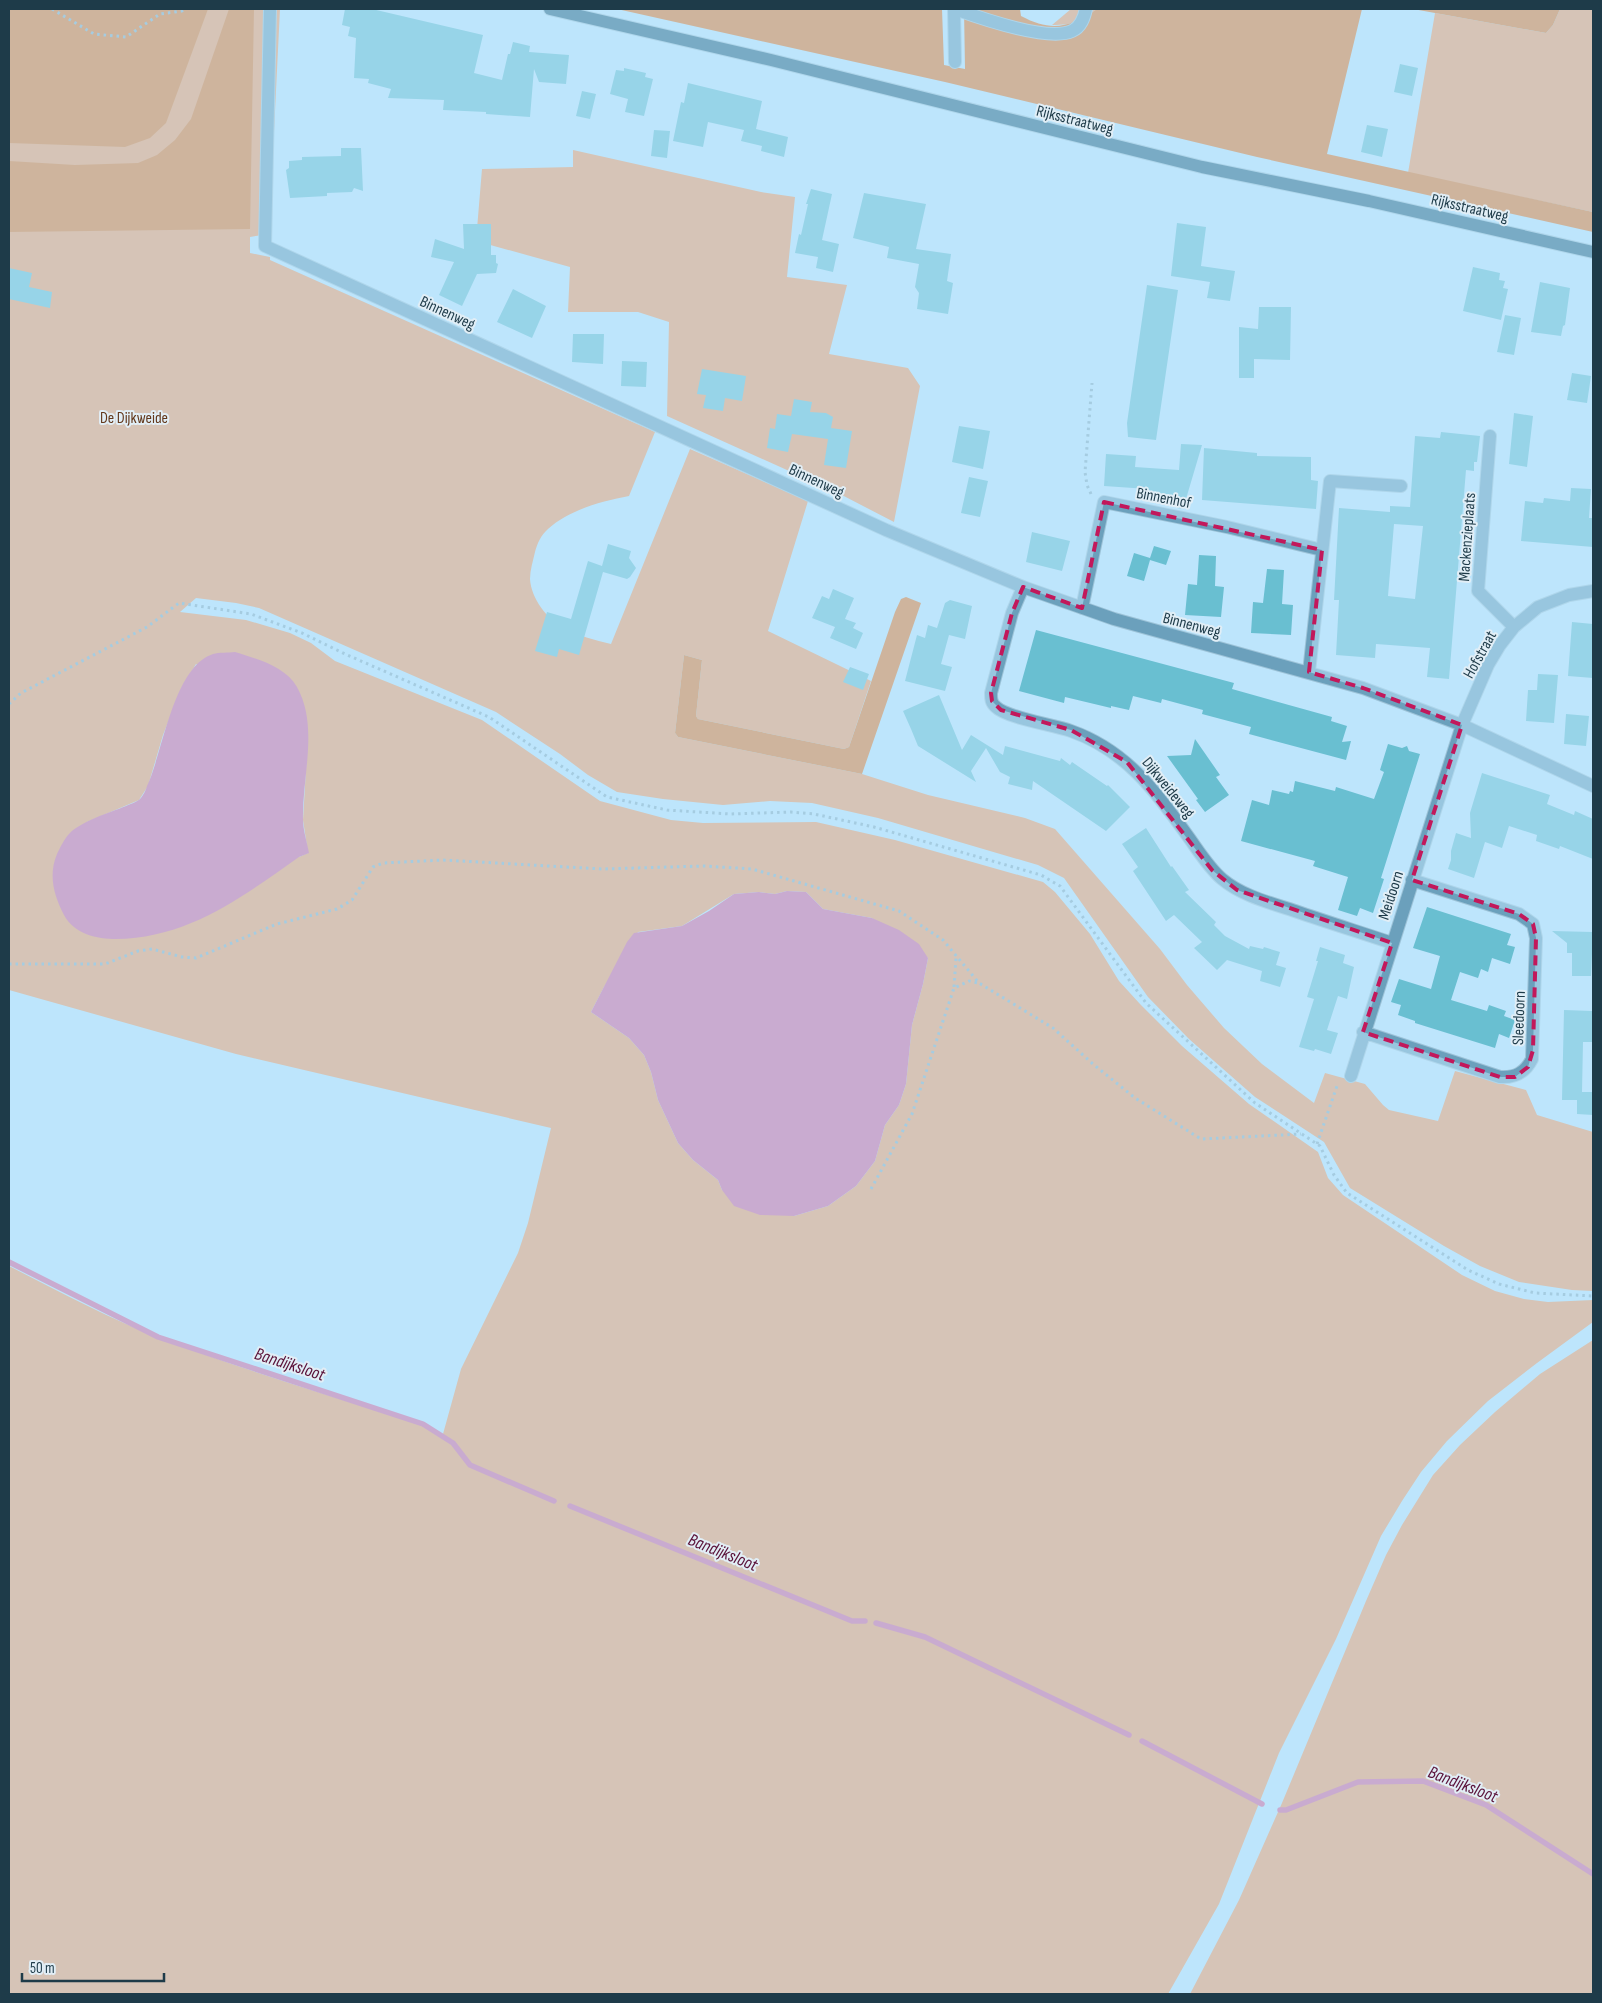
<svg xmlns="http://www.w3.org/2000/svg" width="1602" height="2003" font-family="'Sofia Sans Condensed',sans-serif">
<style>
.green{fill:#f39c64;fill-rule:evenodd}
.forest{fill:#e2792c}
.water{fill:#d8659b}
.lines{fill:none;stroke-linecap:round;stroke-linejoin:round}
.stream{stroke:#d8659b;stroke-width:5.5}
.building{fill:#69bfd1;fill-rule:evenodd}
.minor-casing{stroke:#9dc3d8;stroke-width:14}
.major-casing{stroke:#9dc3d8;stroke-width:14}
.path{stroke:#88adc1;stroke-width:3;stroke-dasharray:2.5 4;stroke-linecap:butt}
.minor{stroke:#6ba0bc;stroke-width:12}
.major{stroke:#276583;stroke-width:12}
.marked{fill:none;stroke:#c2185b;stroke-width:4;stroke-dasharray:10 6;stroke-linejoin:round}
.labels{text-anchor:middle;stroke-width:4;stroke-linejoin:round;paint-order:stroke}
.street-label{font-size:16px;fill:#1e3b49;stroke:#e1eef6}
.park-label{font-size:16px;fill:#63381b;stroke:#e1eef6}
.water-label{font-size:18px;font-style:italic;fill:#5a1239;stroke:#e1eef6}
</style>
<rect width="100%" height="100%" fill="#bde5fc"/>
<!-- green -->
<path class="green" d="M 9,9 L 280,9 L 269,234 L 250,237 L 250,253 L 270,257 L 270,260 L 655,432 L 629,496 C 602,501 569,510 548,529 C 541,535 537,544 535,552 C 533,561 530,570 530,579 C 531,598 547,619 563,628 C 578,636 595,640 611,644 L 690,449 L 808,501 L 768,631 L 871,681 L 849,747 L 844,749 L 698,719 L 696,716 L 702,660 L 684,655 L 675,733 L 678,737 L 862,774 L 928,795 L 1025,818 L 1055,829 L 1160,949 L 1187,985 L 1224,1028 L 1262,1064 L 1314,1103 L 1325,1073 L 1365,1084 L 1383,1105 L 1389,1110 L 1438,1121 L 1455,1071 L 1526,1090 L 1537,1115 L 1593,1132 L 1593,1291 L 1572,1290 L 1519,1282 L 1480,1266 L 1444,1246 L 1350,1188 L 1324,1142 L 1255,1097 L 1189,1039 L 1148,997 L 1064,878 L 1038,865 L 878,818 L 812,803 L 770,801 L 723,805 L 663,799 L 617,792 L 588,775 L 560,754 L 496,712 L 259,608 L 236,603 L 196,598 L 180,612 L 246,620 L 290,633 L 311,643 L 335,661 L 482,720 L 600,801 L 671,820 L 703,823 L 816,822 L 895,840 L 1043,882 L 1055,892 L 1090,934 L 1119,981 L 1140,1004 L 1182,1046 L 1249,1104 L 1318,1152 L 1328,1178 L 1343,1195 L 1462,1275 L 1495,1291 L 1524,1299 L 1548,1302 L 1593,1300 L 1593,1322 L 1537,1363 L 1488,1401 L 1447,1441 L 1421,1472 L 1402,1501 L 1381,1536 L 1336,1639 L 1279,1753 L 1219,1904 L 1168,1994 L 9,1994 L 9,1266 C 58,1291 108,1318 160,1338 C 246,1371 335,1397 423,1425 L 443,1434 L 461,1369 L 518,1253 L 528,1223 L 551,1128 L 236,1054 L 9,990 ZM 196,664 L 308,734 L 303,820 L 308,853 L 299,857 L 87,822 L 139,800 L 148,786 L 163,735 L 181,689 ZM 787,891 L 806,892 L 823,909 L 872,918 L 928,958 L 923,984 L 912,1025 L 906,1084 L 899,1105 L 885,1125 L 875,1161 L 856,1186 L 828,1206 L 794,1216 L 722,1190 L 718,1180 L 693,1160 L 678,1143 L 658,1100 L 651,1072 L 644,1055 L 629,1038 L 591,1012 L 604,987 L 638,932 L 682,926 L 734,894 L 759,892 L 775,894 Z
M 1071,9 L 1097,9 C 1080,21 1074,25 1052,25 Z
M 1560,9 L 1593,9 L 1593,212 L 1408,173 L 1435,13 L 1546,33 L 1553,25 Z
M 573,150 L 761,192 L 795,197 L 787,277 L 847,285 L 829,354 L 908,368 L 920,386 L 894,522 L 838,493 L 667,416 L 669,322 L 638,312 L 568,312 L 570,267 L 476,241 L 482,169 L 573,167 Z
M 1593,1340 L 1593,1994 L 1190,1994 L 1239,1900 L 1282,1803 L 1366,1601 L 1386,1555 L 1402,1525 L 1433,1475 L 1460,1445 L 1495,1412 L 1540,1374 Z"/>
<!-- forest -->
<path class="forest" d="M 9,9 L 208,9 L 166,123 L 150,138 L 125,147 L 9,143 Z
M 229,9 L 254,9 L 250,229 L 9,232 L 9,161 L 75,165 L 138,163 L 157,155 L 175,140 L 191,119 Z
M 617,9 L 942,9 L 944,65 L 965,69 L 964,9 L 1020,9 L 1021,16 C 1051,32 1069,28 1097,9 L 1362,9 L 1327,154 L 1593,212 L 1593,232 L 1257,157 L 945,82 Z
M 1413,9 L 1560,9 L 1553,25 L 1546,33 Z
M 906,597 L 921,603 L 862,774 L 678,737 L 675,733 L 684,655 L 702,660 L 696,716 L 698,719 L 844,749 L 849,747 L 895,612 L 901,599 Z"/>
<!-- water -->
<path class="water" d="M 235,652 C 257,659 285,666 297,687 C 319,726 302,777 303,819 C 303,830 307,842 309,853 L 299,857 C 242,897 189,938 116,939 C 97,939 74,934 64,915 C 54,896 48,875 57,854 C 60,848 64,839 69,834 C 81,821 109,813 126,806 C 130,804 137,802 140,799 C 143,796 146,790 147,786 C 163,753 173,667 213,654 C 219,652 228,653 235,652 Z
M 787,891 L 806,892 L 823,909 L 872,918 L 899,930 L 919,944 L 928,958 L 923,984 L 912,1025 L 906,1084 L 899,1105 L 885,1125 L 875,1161 L 856,1186 L 828,1206 L 794,1216 L 760,1215 L 734,1206 L 722,1190 L 718,1180 L 693,1160 L 678,1143 L 658,1100 L 651,1072 L 644,1055 L 629,1038 L 591,1012 L 627,942 L 634,933 L 682,926 L 709,911 L 734,894 L 759,892 L 775,894 Z"/>
<g class="lines">
<!-- stream -->
<path class="stream" d="M 9,1262 L 158,1337 L 423,1424 L 453,1443 L 470,1465 L 554,1501
M 570,1506 L 852,1621 L 865,1621
M 876,1623 L 925,1637 L 1129,1735
M 1142,1741 L 1262,1804
M 1280,1810 L 1286,1810 L 1358,1782 L 1423,1781 L 1486,1805 L 1593,1874"/>
</g>
<!-- building -->
<path class="building" d="M 345,9 L 372,9 L 483,35 L 474,73 L 502,80 L 508,54 L 510,54 L 513,42 L 530,46 L 529,52 L 569,55 L 566,84 L 539,82 L 534,69 L 530,117 L 486,114 L 486,112 L 443,110 L 444,100 L 388,98 L 391,89 L 368,83 L 369,79 L 354,78 L 356,38 L 348,36 L 350,27 L 342,25 Z
M 1400,64 L 1418,68 L 1412,96 L 1394,92 Z
M 624,68 L 646,73 L 645,77 L 653,79 L 644,116 L 625,112 L 628,99 L 610,94 L 616,70 L 624,71 Z
M 688,83 L 762,101 L 756,129 L 788,137 L 784,157 L 761,151 L 762,146 L 741,141 L 744,130 L 708,122 L 703,147 L 673,141 L 681,102 L 684,103 Z
M 582,91 L 596,94 L 590,119 L 576,116 Z
M 1367,125 L 1388,129 L 1382,157 L 1361,152 Z
M 654,130 L 670,131 L 667,158 L 651,156 Z
M 341,148 L 361,148 L 363,191 L 354,188 L 352,192 L 327,193 L 327,196 L 290,198 L 286,170 L 289,168 L 289,161 L 302,160 L 302,157 L 341,156 Z
M 811,189 L 832,194 L 822,240 L 839,244 L 833,272 L 816,268 L 818,257 L 795,253 L 799,234 L 801,235 L 808,204 L 806,204 Z
M 864,193 L 926,204 L 916,249 L 951,254 L 947,281 L 953,283 L 948,314 L 917,309 L 919,293 L 915,287 L 919,264 L 887,258 L 889,247 L 853,238 Z
M 1177,223 L 1206,227 L 1201,266 L 1235,271 L 1230,301 L 1207,298 L 1210,282 L 1171,276 Z
M 463,224 L 491,224 L 491,255 L 496,255 L 496,263 L 498,264 L 496,273 L 477,274 L 462,306 L 439,295 L 454,262 L 431,257 L 435,239 L 464,249 Z
M 1473,267 L 1500,273 L 1499,280 L 1505,281 L 1503,288 L 1508,289 L 1501,320 L 1463,311 Z
M 9,268 L 32,273 L 29,287 L 52,292 L 50,308 L 9,299 Z
M 1540,282 L 1570,288 L 1565,325 L 1563,326 L 1561,336 L 1531,332 Z
M 1147,285 L 1178,290 L 1156,440 L 1128,437 L 1127,423 Z
M 513,289 L 546,306 L 532,338 L 497,322 Z
M 1259,307 L 1291,307 L 1290,360 L 1254,359 L 1254,378 L 1239,378 L 1239,327 L 1258,329 Z
M 1505,315 L 1521,318 L 1514,355 L 1497,352 Z
M 573,334 L 604,334 L 603,364 L 572,362 Z
M 622,361 L 647,362 L 646,387 L 621,386 Z
M 702,369 L 746,376 L 742,401 L 725,398 L 723,411 L 703,408 L 706,395 L 697,394 Z
M 1572,373 L 1591,376 L 1587,403 L 1567,400 Z
M 794,399 L 812,402 L 810,412 L 826,413 L 833,417 L 831,428 L 852,431 L 846,468 L 824,465 L 828,439 L 792,434 L 788,452 L 767,448 L 770,428 L 775,429 L 777,414 L 791,416 Z
M 1514,413 L 1533,416 L 1527,467 L 1509,464 Z
M 959,426 L 990,431 L 983,469 L 952,462 Z
M 1441,432 L 1480,436 L 1477,462 L 1474,462 L 1474,471 L 1466,470 L 1449,679 L 1427,677 L 1430,648 L 1376,644 L 1375,658 L 1336,655 L 1339,600 L 1334,600 L 1339,508 L 1390,512 L 1390,506 L 1410,507 L 1415,436 L 1440,438 ZM 1394,524 L 1423,526 L 1415,599 L 1388,596 Z
M 1181,444 L 1202,445 L 1183,509 L 1177,508 L 1178,499 L 1147,497 L 1148,489 L 1104,486 L 1106,454 L 1136,456 L 1135,467 L 1179,470 Z
M 1204,448 L 1257,453 L 1257,456 L 1311,457 L 1311,480 L 1318,481 L 1316,509 L 1202,500 Z
M 969,477 L 988,481 L 980,517 L 961,513 Z
M 1571,488 L 1591,489 L 1589,518 L 1593,518 L 1593,547 L 1521,541 L 1525,501 L 1543,503 L 1544,498 L 1570,501 Z
M 1032,532 L 1070,541 L 1062,571 L 1026,562 Z
M 608,544 L 631,551 L 629,558 L 636,568 L 630,577 L 627,579 L 603,572 L 579,655 L 559,649 L 557,657 L 535,651 L 547,612 L 571,619 L 588,561 L 602,566 Z
M 1154,546 L 1171,551 L 1166,565 L 1150,560 L 1144,581 L 1127,576 L 1134,553 L 1150,558 Z
M 1199,555 L 1216,556 L 1215,586 L 1224,587 L 1221,617 L 1185,615 L 1188,584 L 1197,585 Z
M 1267,569 L 1284,570 L 1282,604 L 1293,605 L 1291,635 L 1251,633 L 1253,602 L 1263,603 Z
M 833,589 L 854,598 L 845,619 L 856,623 L 853,628 L 863,633 L 856,649 L 830,638 L 835,627 L 812,618 L 822,596 L 829,599 Z
M 950,600 L 972,606 L 965,639 L 949,635 L 941,664 L 952,667 L 945,691 L 905,681 L 917,635 L 925,638 L 928,625 L 937,628 L 945,603 Z
M 1572,622 L 1593,624 L 1593,678 L 1568,676 Z
M 1036,630 L 1234,683 L 1232,689 L 1332,717 L 1331,721 L 1347,726 L 1342,742 L 1351,741 L 1346,760 L 1249,734 L 1251,727 L 1202,714 L 1203,710 L 1162,699 L 1161,703 L 1133,696 L 1129,710 L 1111,706 L 1111,708 L 1065,697 L 1064,703 L 1019,691 Z
M 850,667 L 869,674 L 863,690 L 843,682 Z
M 1538,674 L 1558,675 L 1554,723 L 1526,721 L 1528,690 L 1537,690 Z
M 939,695 L 962,750 L 971,735 L 1003,755 L 1005,746 L 1060,761 L 1061,758 L 1070,765 L 1072,762 L 1107,786 L 1108,785 L 1130,807 L 1106,831 L 1033,781 L 1032,790 L 1008,784 L 1010,777 L 1000,772 L 986,748 L 971,771 L 976,782 L 918,746 L 911,729 L 903,711 Z
M 1566,714 L 1589,716 L 1586,746 L 1564,744 Z
M 1195,739 L 1220,775 L 1216,777 L 1229,795 L 1205,812 L 1196,800 L 1198,799 L 1167,756 L 1191,755 Z
M 1388,744 L 1402,748 L 1407,746 L 1409,751 L 1420,754 L 1381,878 L 1384,879 L 1373,913 L 1360,908 L 1357,916 L 1338,910 L 1348,877 L 1313,866 L 1315,861 L 1241,841 L 1252,800 L 1269,805 L 1272,790 L 1289,794 L 1290,791 L 1293,792 L 1295,781 L 1335,791 L 1336,787 L 1374,799 L 1384,772 L 1380,770 Z
M 1482,773 L 1550,795 L 1547,804 L 1574,815 L 1575,811 L 1593,819 L 1593,859 L 1560,846 L 1559,849 L 1536,841 L 1537,835 L 1509,826 L 1502,848 L 1485,842 L 1474,878 L 1448,869 L 1451,860 L 1451,851 L 1456,833 L 1471,838 L 1470,813 Z
M 1146,828 L 1171,867 L 1172,866 L 1189,890 L 1185,892 L 1216,922 L 1214,925 L 1225,936 L 1249,949 L 1250,946 L 1263,949 L 1264,947 L 1280,952 L 1276,965 L 1286,968 L 1280,987 L 1260,981 L 1262,971 L 1227,960 L 1217,970 L 1194,948 L 1202,942 L 1174,915 L 1166,921 L 1133,871 L 1138,867 L 1122,844 Z
M 1427,907 L 1511,934 L 1507,945 L 1515,947 L 1510,964 L 1492,958 L 1488,972 L 1481,969 L 1478,978 L 1460,972 L 1451,1000 L 1487,1011 L 1489,1005 L 1506,1011 L 1504,1016 L 1515,1020 L 1509,1038 L 1499,1034 L 1495,1048 L 1415,1023 L 1415,1021 L 1398,1015 L 1401,1005 L 1391,1002 L 1399,979 L 1431,989 L 1440,956 L 1413,948 Z
M 1552,931 L 1593,932 L 1591,976 L 1572,976 L 1572,953 L 1567,953 L 1567,943 Z
M 1320,947 L 1345,955 L 1343,963 L 1354,967 L 1347,999 L 1338,996 L 1327,1030 L 1338,1033 L 1331,1054 L 1315,1049 L 1314,1051 L 1299,1047 L 1314,999 L 1307,997 L 1318,961 L 1316,961 Z
M 1564,1010 L 1592,1011 L 1592,1042 L 1583,1042 L 1582,1092 L 1593,1092 L 1593,1115 L 1577,1114 L 1577,1100 L 1562,1100 Z"/>
<g class="lines">
<defs>
<path id="minor" d="M 270,9 L 265,246 L 886,530 L 1023,587 L 1114,619 L 1363,688 L 1462,725 L 1593,786
M 954,9 L 955,62
M 955,9 C 980,18 1048,42 1072,31 C 1081,27 1084,18 1086,9
M 1490,436 L 1478,591 L 1514,627
M 1023,587 L 1012,613 L 991,693 C 991,699 991,703 996,707 C 1007,718 1054,725 1071,731 C 1125,750 1155,790 1187,835 C 1198,850 1208,867 1222,879 C 1242,896 1271,903 1295,911 C 1327,922 1359,932 1392,943
M 1082,608 L 1104,502 L 1227,527 L 1322,550
M 1309,672 L 1330,481 L 1401,486
M 1363,1032 L 1500,1077 C 1515,1078 1525,1073 1532,1059 L 1536,938 L 1533,924 L 1519,914 L 1412,880
M 1351,1076 L 1462,725 L 1488,665 L 1500,645 L 1514,627 L 1538,607 L 1569,595 L 1593,591"/>
<path id="major" d="M 550,9 L 771,60 L 1202,167 L 1369,201 L 1593,252"/>
</defs>
<!-- minor casing -->
<use href="#minor" class="minor-casing"/>
<!-- major casing -->
<use href="#major" class="major-casing"/>
<!-- path -->
<path class="path" d="M 52,9 L 94,34 L 126,37 L 160,14 L 182,11 L 186,9
M 1091,494 L 1087,485 L 1085,472 L 1092,383
M 9,704 L 21,693 L 147,627 L 179,603 L 251,614 L 302,633 L 345,654 L 489,717 L 607,797 L 667,810 L 730,814 L 791,812 L 814,814 L 874,827 L 1041,875 L 1060,886 L 1146,1003 L 1255,1103 L 1320,1146 L 1334,1175 L 1347,1193 L 1468,1270 L 1499,1284 L 1535,1293 L 1593,1296
M 9,964 L 105,964 L 138,951 L 152,949 L 182,957 L 196,958 L 277,924 L 337,909 L 352,900 L 373,867 L 383,863 L 443,860 L 602,869 L 704,866 L 752,869 L 899,911 L 943,940 L 979,983 L 1053,1028 L 1093,1064 L 1135,1098 L 1201,1139 L 1301,1134
M 954,987 L 956,958
M 1317,1144 L 1338,1083
M 871,1189 L 912,1114 L 954,988 L 969,981 L 978,983"/>
<!-- minor -->
<use href="#minor" class="minor"/>
<!-- major -->
<use href="#major" class="major"/>
</g>
<!-- marked area -->
<path d="M0 0H1602V2003H0ZM 1104,502 L 1322,550 L 1309,672 L 1363,688 L 1462,725 L 1412,880 L 1519,914 L 1533,924 L 1536,938 L 1533,1050 L 1528,1067 L 1515,1077 L 1500,1077 L 1363,1032 L 1392,943 L 1237,890 L 1212,870 L 1127,762 L 1071,730 L 1001,710 L 992,701 L 991,693 L 1012,613 L 1023,587 L 1082,608 Z" fill="#bde5fc" fill-opacity=".55" fill-rule="evenodd"/>
<path class="marked" d="M 1104,502 L 1322,550 L 1309,672 L 1363,688 L 1462,725 L 1412,880 L 1519,914 L 1533,924 L 1536,938 L 1533,1050 L 1528,1067 L 1515,1077 L 1500,1077 L 1363,1032 L 1392,943 L 1237,890 L 1212,870 L 1127,762 L 1071,730 L 1001,710 L 992,701 L 991,693 L 1012,613 L 1023,587 L 1082,608 Z"/>
<g class="labels">
<!-- street labels -->
<g class="street-label">
<text transform="translate(1075 119) rotate(14)" y="6">Rijksstraatweg</text>
<text transform="translate(1470 207) rotate(13)" y="6">Rijksstraatweg</text>
<text transform="translate(448 312) rotate(25)" y="6">Binnenweg</text>
<text transform="translate(817 480) rotate(25)" y="6">Binnenweg</text>
<text transform="translate(1164 497) rotate(11)" y="6">Binnenhof</text>
<text transform="translate(1466 537) rotate(-86)" y="6">Mackenzieplaats</text>
<text transform="translate(1192 624) rotate(15)" y="6">Binnenweg</text>
<text transform="translate(1479 654) rotate(-61)" y="6">Hofstraat</text>
<text transform="translate(1169 787) rotate(51)" y="6">Dijkweideweg</text>
<text transform="translate(1390 895) rotate(-72)" y="6">Meidoorn</text>
<text transform="translate(1518 1018) rotate(-88)" y="6">Sleedoorn</text>
</g>
<!-- park labels -->
<g class="park-label">
<text x="134" y="423">De Dijkweide</text>
</g>
<!-- water labels -->
<g class="water-label">
<text transform="translate(290 1364) rotate(18)" y="6">Bandijksloot</text>
<text transform="translate(723 1552) rotate(22)" y="6">Bandijksloot</text>
<text transform="translate(1463 1784) rotate(21)" y="6">Bandijksloot</text>
</g>
</g>
<!-- border -->
<rect width="1602" height="2003" fill="none" stroke="#1e3b49" stroke-width="20"/>
<!-- scale -->
<path d="M22 1973v8h142v-8" fill="none" stroke="#1e3b49" stroke-width="2.5"/>
<text x="30" y="1973" font-size="15" fill="#1e3b49" stroke="#e1eef6" stroke-width="4" paint-order="stroke">50 m</text>
</svg>
